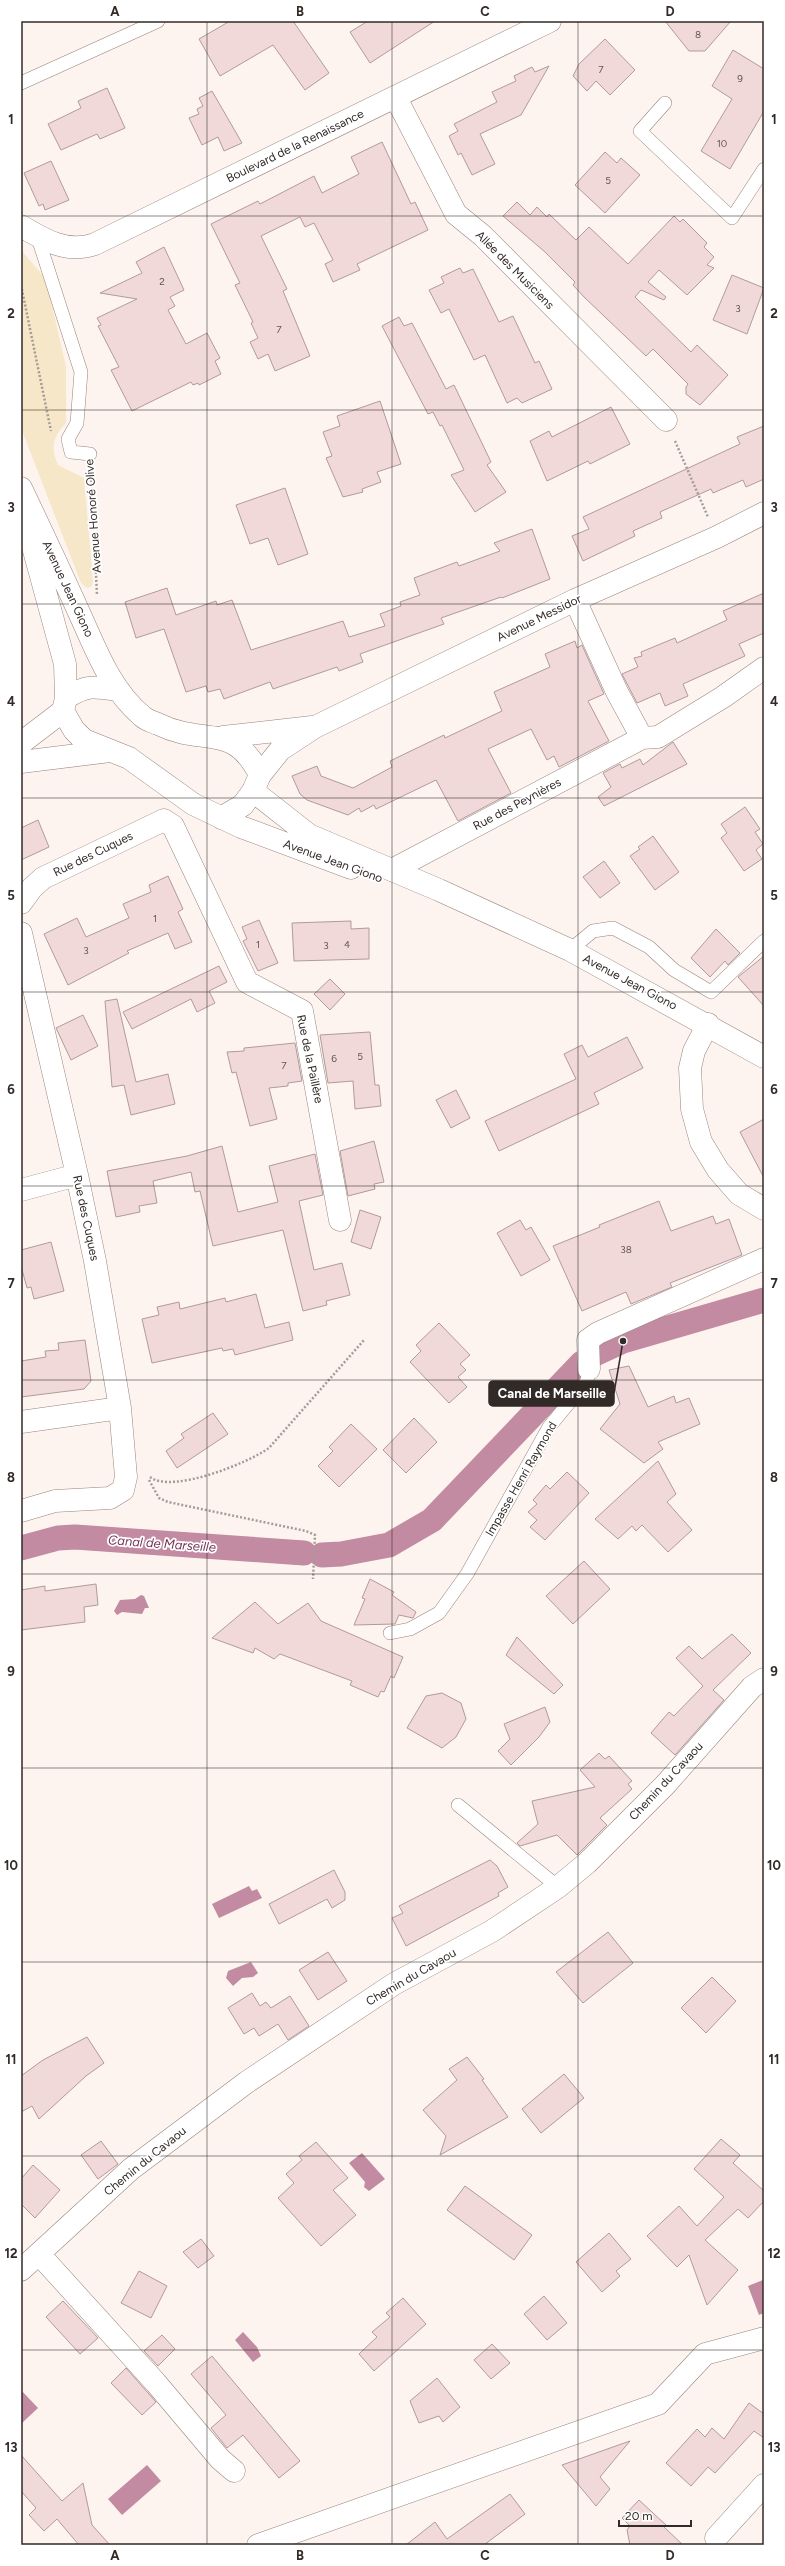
<svg xmlns="http://www.w3.org/2000/svg" width="785" height="2566" font-family="Figtree,sans-serif">
<style>
.green{fill:#f5e7c7}
.water{fill:#c28ba1}
.lines{fill:none;stroke-linecap:round;stroke-linejoin:round}
.canal{stroke:#c28ba1;stroke-width:25}
.building{fill:#f2d9d9;stroke:#b19a9a}
.lane-casing{stroke:#98837c;stroke-width:14}
.street-casing{stroke:#98837c;stroke-width:23}
.secondary-casing{stroke:#98837c;stroke-width:23}
.path{stroke:#a59c99;stroke-width:2.5;stroke-dasharray:2 2;stroke-linecap:butt}
.lane{stroke:#fff;stroke-width:13}
.street{stroke:#fff;stroke-width:22}
.secondary{stroke:#fff;stroke-width:22}
.grid{fill:none;stroke:#322a27;stroke-width:1;stroke-opacity:0.55}
.labels{text-anchor:middle;stroke-width:3.5;stroke-linejoin:round;paint-order:stroke}
.number-label{font-size:10px;fill:#625654}
.street-label{font-size:12px;fill:#322a27;stroke:#fff}
.water-label{font-size:13px;font-style:italic;fill:#773352;stroke:#fff}
.leader{fill:none;stroke:#322a27;stroke-width:1.5}
.callout-dot{fill:#322a27;stroke:#fff;stroke-width:1.5}
.callout{fill:#322a27;stroke:#322a27;stroke-width:1.5}
.callout-label{font-size:13px;text-anchor:middle;font-weight:bold;fill:#fff}
.neatline{fill:none;stroke:#322a27;stroke-width:1.5}
.grid-label{font-size:13px;text-anchor:middle;font-weight:bold;fill:#322a27}
</style>
<rect width="100%" height="100%" fill="#fdf4f0"/>
<!-- green -->
<path class="green" d="M 21,250 L 46,279 L 66,367 L 66,423 C 53,437 50,447 58,465 L 84,478 L 93,581 L 92,586 L 87,588 L 81,583 L 21,428 Z"/>
<!-- water -->
<path class="water" d="M 141,1595 L 144,1596 L 149,1608 L 145,1608 L 142,1614 L 122,1612 L 117,1615 L 114,1611 L 120,1600 L 135,1599 Z
M 249,1886 L 252,1891 L 257,1889 L 262,1898 L 219,1918 L 212,1904 Z
M 251,1962 L 258,1973 L 253,1977 L 242,1978 L 233,1986 L 226,1978 L 228,1971 Z
M 362,2153 L 385,2179 L 369,2191 L 364,2187 L 365,2182 L 349,2163 Z
M 763,2280 L 764,2313 L 759,2315 L 748,2286 Z
M 243,2332 L 257,2347 L 261,2356 L 253,2362 L 235,2340 Z
M 21,2390 L 38,2408 L 22,2423 L 21,2421 Z
M 147,2465 L 161,2481 L 122,2515 L 108,2499 Z"/>
<g class="lines">
<!-- canal -->
<path class="canal" d="M 595,1354 L 623,1341 L 764,1300
M 21,1548 L 58,1538 L 75,1537 L 304,1553
M 322,1555 L 341,1554 L 389,1545 L 432,1520 L 582,1363"/>
</g>
<!-- building -->
<path class="building" d="M 230,21 L 293,21 L 329,73 L 305,90 L 273,45 L 220,76 L 199,39 Z
M 368,21 L 435,21 L 370,63 L 350,32 Z
M 665,21 L 731,21 L 705,51 L 689,51 Z
M 605,39 L 635,70 L 610,95 L 596,81 L 587,91 L 573,76 L 579,64 Z
M 733,50 L 764,69 L 764,111 L 730,169 L 701,151 L 732,99 L 712,86 Z
M 549,66 L 521,115 L 480,134 L 495,164 L 472,175 L 461,153 L 458,155 L 449,136 L 458,131 L 454,124 L 497,102 L 492,92 L 516,81 L 514,76 L 532,67 L 535,72 Z
M 107,88 L 125,128 L 100,139 L 97,134 L 61,150 L 48,124 L 81,108 L 78,101 Z
M 212,91 L 242,143 L 224,151 L 218,137 L 202,145 L 189,118 L 199,114 L 197,109 L 203,106 L 199,98 Z
M 382,142 L 411,204 L 415,202 L 428,230 L 357,264 L 360,270 L 333,282 L 325,264 L 333,260 L 314,223 L 305,227 L 300,217 L 261,236 L 287,289 L 283,291 L 310,356 L 275,371 L 268,354 L 258,359 L 250,342 L 258,338 L 251,323 L 253,322 L 235,285 L 240,283 L 211,224 L 258,201 L 260,204 L 314,176 L 322,193 L 359,174 L 351,157 Z
M 605,152 L 617,163 L 621,158 L 640,175 L 605,213 L 575,185 Z
M 51,161 L 69,200 L 45,210 L 43,204 L 39,206 L 24,173 Z
M 517,202 L 530,215 L 537,207 L 547,217 L 549,214 L 576,240 L 589,227 L 628,264 L 674,216 L 680,222 L 683,219 L 707,243 L 704,247 L 714,257 L 707,265 L 714,268 L 687,295 L 659,270 L 648,282 L 666,297 L 664,300 L 641,290 L 635,297 L 691,352 L 697,345 L 728,375 L 700,405 L 686,394 L 686,387 L 688,384 L 653,349 L 646,356 L 584,297 L 573,285 L 575,282 L 545,252 L 503,216 Z
M 164,247 L 184,290 L 170,297 L 175,306 L 168,310 L 186,344 L 207,333 L 220,358 L 215,361 L 221,374 L 199,385 L 198,383 L 193,385 L 191,382 L 132,411 L 111,370 L 119,367 L 98,326 L 101,325 L 97,318 L 137,299 L 100,293 L 142,273 L 136,262 Z
M 460,268 L 463,273 L 473,269 L 499,322 L 513,316 L 535,363 L 539,361 L 552,389 L 522,403 L 517,398 L 507,403 L 485,355 L 474,360 L 449,309 L 441,313 L 429,290 L 444,283 L 441,277 Z
M 732,275 L 764,288 L 747,334 L 713,320 Z
M 399,317 L 404,326 L 412,323 L 446,389 L 454,385 L 491,462 L 487,465 L 506,492 L 475,512 L 451,475 L 464,470 L 442,425 L 440,426 L 433,412 L 428,414 L 382,326 Z
M 380,401 L 401,464 L 377,472 L 381,482 L 362,489 L 363,492 L 343,497 L 326,458 L 332,456 L 323,432 L 340,426 L 337,416 Z
M 611,407 L 630,444 L 590,464 L 588,461 L 547,481 L 530,441 L 549,431 L 552,437 Z
M 764,426 L 764,479 L 746,487 L 743,480 L 713,493 L 711,489 L 660,512 L 662,518 L 633,531 L 635,536 L 583,561 L 572,536 L 589,529 L 583,517 L 740,444 L 737,437 Z
M 285,488 L 308,554 L 278,565 L 268,538 L 250,544 L 236,505 Z
M 532,529 L 550,579 L 502,598 L 501,597 L 441,618 L 444,624 L 360,654 L 363,662 L 339,671 L 337,667 L 273,689 L 270,682 L 224,699 L 220,689 L 208,692 L 206,686 L 186,692 L 164,629 L 136,638 L 125,602 L 167,588 L 176,615 L 216,601 L 217,605 L 232,600 L 251,650 L 343,621 L 349,637 L 385,626 L 380,614 L 401,606 L 400,602 L 420,595 L 414,578 L 457,562 L 459,566 L 500,551 L 494,543 Z
M 764,593 L 764,633 L 739,644 L 745,656 L 683,684 L 688,696 L 665,706 L 660,693 L 637,703 L 622,674 L 638,667 L 634,658 L 642,656 L 641,652 L 675,638 L 677,643 L 727,620 L 723,611 Z
M 575,641 L 577,648 L 582,645 L 604,694 L 588,701 L 609,741 L 559,767 L 554,756 L 547,760 L 531,729 L 488,749 L 511,793 L 458,821 L 436,780 L 376,809 L 374,805 L 361,812 L 359,808 L 348,815 L 307,800 L 300,794 L 292,776 L 317,766 L 321,776 L 353,788 L 392,767 L 390,761 L 444,735 L 445,738 L 502,711 L 494,692 L 550,667 L 545,654 Z
M 673,742 L 687,764 L 604,806 L 598,797 L 611,787 L 603,773 L 620,764 L 622,768 L 640,759 L 643,765 Z
M 745,807 L 760,829 L 755,832 L 763,844 L 756,850 L 762,859 L 744,871 L 721,838 L 727,833 L 721,824 Z
M 38,820 L 49,847 L 21,860 L 21,828 Z
M 653,836 L 679,872 L 655,890 L 630,856 L 640,849 L 638,847 Z
M 604,861 L 620,883 L 600,898 L 583,877 Z
M 168,876 L 183,909 L 178,912 L 192,942 L 175,949 L 168,933 L 127,951 L 129,953 L 68,985 L 44,934 L 77,918 L 86,937 L 129,918 L 123,904 L 151,892 L 149,885 Z
M 259,920 L 278,963 L 258,971 L 243,941 L 247,939 L 242,927 Z
M 351,921 L 351,929 L 369,928 L 369,959 L 294,961 L 292,923 Z
M 716,929 L 740,953 L 728,965 L 725,961 L 710,977 L 691,958 Z
M 764,956 L 764,1006 L 738,977 Z
M 219,966 L 227,982 L 209,991 L 215,1003 L 197,1012 L 191,999 L 132,1029 L 123,1012 Z
M 330,979 L 345,994 L 330,1010 L 314,994 Z
M 117,999 L 136,1082 L 168,1074 L 175,1104 L 131,1115 L 124,1085 L 112,1087 L 105,1001 Z
M 83,1015 L 98,1046 L 71,1060 L 56,1028 Z
M 370,1032 L 375,1085 L 379,1085 L 381,1106 L 355,1109 L 353,1081 L 328,1083 L 320,1035 Z
M 627,1037 L 643,1068 L 594,1093 L 599,1104 L 499,1151 L 485,1121 L 576,1079 L 564,1054 L 582,1045 L 588,1057 Z
M 295,1043 L 302,1081 L 288,1083 L 288,1086 L 269,1088 L 277,1119 L 250,1126 L 236,1072 L 232,1073 L 227,1052 L 244,1051 L 244,1048 Z
M 456,1090 L 470,1118 L 451,1128 L 436,1100 Z
M 764,1119 L 764,1178 L 740,1132 Z
M 374,1141 L 384,1182 L 374,1184 L 375,1189 L 348,1196 L 340,1151 Z
M 222,1146 L 238,1212 L 278,1202 L 269,1166 L 315,1154 L 323,1195 L 299,1201 L 314,1270 L 342,1263 L 350,1295 L 326,1301 L 327,1305 L 303,1311 L 283,1230 L 213,1246 L 200,1191 L 195,1192 L 191,1172 L 153,1181 L 157,1203 L 139,1206 L 140,1212 L 116,1217 L 107,1171 L 187,1156 Z
M 659,1201 L 671,1231 L 713,1216 L 716,1224 L 729,1219 L 742,1255 L 670,1283 L 672,1287 L 631,1304 L 626,1292 L 582,1311 L 553,1246 L 600,1227 L 599,1225 Z
M 360,1210 L 381,1217 L 371,1249 L 351,1242 Z
M 520,1220 L 526,1230 L 531,1227 L 550,1260 L 521,1276 L 497,1233 Z
M 51,1242 L 64,1291 L 34,1299 L 31,1287 L 27,1288 L 21,1266 L 21,1250 Z
M 256,1294 L 265,1328 L 289,1322 L 293,1340 L 235,1355 L 233,1349 L 223,1351 L 222,1348 L 152,1363 L 142,1319 L 159,1315 L 157,1307 L 179,1302 L 180,1309 L 225,1298 L 226,1302 Z
M 439,1323 L 470,1355 L 460,1364 L 466,1370 L 458,1377 L 467,1387 L 449,1403 L 410,1362 L 421,1351 L 416,1345 Z
M 85,1340 L 91,1381 L 84,1389 L 21,1397 L 21,1361 L 46,1357 L 45,1351 L 59,1350 L 58,1343 Z
M 629,1366 L 648,1407 L 674,1396 L 676,1403 L 689,1398 L 700,1424 L 658,1442 L 663,1449 L 644,1463 L 600,1429 L 620,1404 L 609,1370 Z
M 213,1413 L 228,1434 L 177,1468 L 166,1451 L 184,1438 L 181,1434 Z
M 414,1418 L 437,1442 L 406,1473 L 383,1450 Z
M 351,1424 L 377,1449 L 339,1487 L 318,1466 L 333,1451 L 329,1447 Z
M 658,1461 L 676,1494 L 667,1502 L 692,1530 L 668,1552 L 642,1525 L 636,1531 L 632,1526 L 618,1539 L 595,1519 Z
M 567,1472 L 589,1493 L 545,1540 L 530,1527 L 537,1520 L 528,1512 L 537,1504 L 533,1500 L 546,1485 L 550,1489 Z
M 584,1561 L 610,1589 L 573,1624 L 546,1596 Z
M 370,1579 L 394,1592 L 392,1595 L 416,1612 L 413,1618 L 399,1615 L 395,1624 L 354,1625 L 365,1599 L 362,1598 Z
M 96,1584 L 98,1605 L 84,1607 L 85,1622 L 21,1630 L 21,1590 L 45,1586 L 45,1591 Z
M 255,1602 L 278,1624 L 308,1603 L 321,1621 L 403,1657 L 394,1678 L 391,1676 L 384,1692 L 381,1691 L 378,1697 L 350,1685 L 352,1681 L 280,1654 L 274,1659 L 255,1648 L 253,1653 L 212,1638 Z
M 732,1634 L 751,1653 L 713,1690 L 724,1700 L 675,1755 L 651,1733 L 669,1712 L 674,1716 L 703,1686 L 676,1658 L 689,1646 L 702,1659 Z
M 517,1637 L 563,1685 L 554,1694 L 506,1655 Z
M 442,1693 L 461,1703 L 466,1719 L 456,1737 L 442,1748 L 407,1728 L 426,1696 Z
M 545,1707 L 550,1722 L 539,1737 L 511,1765 L 498,1751 L 510,1739 L 504,1724 Z
M 599,1753 L 605,1759 L 609,1756 L 632,1781 L 628,1784 L 632,1789 L 600,1818 L 607,1825 L 577,1855 L 557,1835 L 520,1846 L 517,1843 L 538,1824 L 532,1801 L 595,1787 L 580,1770 Z
M 490,1860 L 497,1866 L 508,1887 L 498,1893 L 499,1896 L 406,1946 L 392,1918 L 403,1913 L 399,1906 Z
M 334,1870 L 345,1892 L 345,1900 L 332,1908 L 327,1899 L 279,1924 L 269,1904 Z
M 608,1932 L 633,1963 L 583,2003 L 556,1972 Z
M 328,1952 L 347,1981 L 318,2000 L 299,1970 Z
M 712,1977 L 736,2001 L 706,2033 L 681,2008 Z
M 252,1993 L 260,2006 L 266,2002 L 271,2008 L 290,1996 L 309,2026 L 288,2040 L 278,2024 L 259,2036 L 254,2028 L 244,2034 L 228,2008 Z
M 87,2037 L 104,2063 L 86,2076 L 39,2119 L 32,2106 L 21,2112 L 21,2076 L 43,2060 Z
M 467,2057 L 484,2079 L 482,2080 L 508,2117 L 440,2155 L 446,2136 L 423,2110 L 457,2080 L 449,2069 Z
M 564,2074 L 584,2098 L 541,2133 L 522,2109 Z
M 721,2139 L 740,2155 L 733,2163 L 764,2191 L 764,2201 L 748,2218 L 738,2209 L 705,2240 L 738,2270 L 707,2305 L 689,2255 L 677,2267 L 647,2236 L 679,2206 L 697,2226 L 724,2197 L 694,2169 Z
M 101,2141 L 118,2164 L 98,2179 L 81,2155 Z
M 316,2142 L 348,2178 L 333,2190 L 356,2215 L 321,2246 L 278,2198 L 294,2183 L 286,2174 L 302,2160 L 299,2156 Z
M 33,2165 L 60,2190 L 35,2218 L 21,2204 L 21,2179 Z
M 465,2186 L 532,2235 L 514,2260 L 447,2210 Z
M 609,2233 L 631,2259 L 616,2271 L 620,2276 L 602,2292 L 576,2262 Z
M 201,2239 L 214,2256 L 198,2268 L 183,2252 Z
M 139,2271 L 167,2286 L 151,2318 L 121,2303 Z
M 544,2296 L 567,2323 L 547,2340 L 524,2314 Z
M 403,2298 L 426,2324 L 374,2371 L 359,2354 L 377,2337 L 372,2332 L 390,2317 L 386,2313 Z
M 63,2301 L 98,2338 L 80,2354 L 46,2317 Z
M 162,2335 L 175,2349 L 158,2366 L 144,2351 Z
M 492,2344 L 510,2363 L 491,2379 L 474,2360 Z
M 212,2356 L 300,2461 L 279,2478 L 243,2435 L 227,2448 L 211,2428 L 226,2415 L 191,2374 Z
M 126,2368 L 156,2402 L 142,2415 L 111,2383 Z
M 437,2378 L 460,2407 L 443,2422 L 439,2416 L 419,2423 L 410,2401 Z
M 749,2403 L 764,2414 L 764,2438 L 754,2431 L 715,2473 L 708,2467 L 691,2486 L 666,2463 L 697,2429 L 705,2437 L 712,2428 L 724,2439 Z
M 630,2441 L 600,2477 L 610,2489 L 596,2506 L 562,2465 Z
M 21,2455 L 62,2501 L 83,2483 L 92,2525 L 110,2545 L 79,2545 L 57,2519 L 44,2531 L 29,2515 L 36,2508 L 21,2491 Z
M 510,2494 L 525,2514 L 484,2545 L 406,2545 L 435,2522 L 447,2539 Z
M 639,2500 L 666,2525 L 664,2527 L 683,2545 L 630,2545 L 627,2530 L 630,2526 L 622,2518 Z"/>
<g class="lines">
<defs>
<path id="lane" d="M 21,83 L 158,21
M 665,103 L 640,131 L 732,218 L 764,169
M 37,235 L 81,372 L 77,423 L 68,439 L 71,452 L 90,454
M 570,950 L 593,931 L 613,928 L 649,947 L 674,970 L 711,992 L 764,941
M 390,1633 L 410,1629 L 439,1613 L 467,1574 L 549,1427 L 587,1381 L 589,1369
M 458,1805 L 558,1887"/>
<path id="street" d="M 396,98 L 456,214 L 483,236 L 666,420
M 21,226 C 44,240 68,254 95,244 L 550,21
M 575,600 L 617,692 L 642,738 L 658,737 L 723,697 L 764,668
M 223,737 L 312,727
M 21,743 L 63,711
M 21,762 L 110,751
M 260,775 L 280,750 L 315,727 L 575,600 L 717,537 L 764,513
M 392,870 L 642,738
M 21,903 L 32,888 L 43,878 L 164,820 L 173,826 L 247,982 L 302,1011 L 340,1220
M 21,933 L 77,1175 L 95,1261 L 120,1408 L 21,1422
M 708,1024 L 694,1051 L 690,1068 L 692,1109 L 701,1142 L 718,1170 L 739,1194 L 764,1209
M 21,1190 L 77,1175
M 589,1369 L 588,1340 L 598,1333 L 764,1259
M 21,1511 L 55,1501 L 110,1498 L 123,1490 L 126,1477 L 120,1408
M 39,2254 L 156,2383 L 220,2459 L 234,2471
M 21,2270 L 131,2169 L 247,2082 L 394,1984 L 492,1931 L 558,1887 L 587,1863 L 665,1785 L 752,1687 L 764,1679
M 716,2538 L 764,2485
M 258,2545 L 658,2404 L 705,2354 L 764,2338"/>
<path id="secondary" d="M 21,488 C 40,528 59,568 77,608 C 95,647 109,688 142,716 C 146,720 153,722 158,724 C 204,747 233,721 260,775 L 253,791 L 309,835 L 439,890 L 570,950 L 764,1057
M 27,525 L 65,664 L 66,698 L 63,711 L 74,730 L 84,740 L 129,758 L 193,804 L 241,827 L 351,868
M 66,698 C 86,685 94,686 116,690
M 221,818 L 243,805 L 253,791"/>
</defs>
<!-- lane casing -->
<use href="#lane" class="lane-casing"/>
<!-- street casing -->
<use href="#street" class="street-casing"/>
<!-- secondary casing -->
<use href="#secondary" class="secondary-casing"/>
<!-- path -->
<path class="path" d="M 21,285 L 51,431
M 675,441 L 708,517
M 91,472 L 97,595
M 150,1477 C 172,1494 248,1463 269,1448 L 364,1340
M 149,1480 L 159,1498 L 168,1502 L 306,1531 L 315,1535 L 313,1579"/>
<!-- lane -->
<use href="#lane" class="lane"/>
<!-- street -->
<use href="#street" class="street"/>
<!-- secondary -->
<use href="#secondary" class="secondary"/>
</g>
<!-- grid -->
<path class="grid" d="M 207,21 L 207,2545M 392,21 L 392,2545M 578,21 L 578,2545M 21,216 L 764,216M 21,410 L 764,410M 21,604 L 764,604M 21,798 L 764,798M 21,992 L 764,992M 21,1186 L 764,1186M 21,1380 L 764,1380M 21,1574 L 764,1574M 21,1768 L 764,1768M 21,1962 L 764,1962M 21,2156 L 764,2156M 21,2350 L 764,2350"/>
<g class="labels">
<!-- number labels -->
<g class="number-label">
<text x="698" y="38">8</text>
<text x="601" y="73">7</text>
<text x="740" y="82">9</text>
<text x="722" y="147">10</text>
<text x="608" y="184">5</text>
<text x="162" y="285">2</text>
<text x="738" y="312">3</text>
<text x="279" y="333">7</text>
<text x="155" y="922">1</text>
<text x="258" y="948">1</text>
<text x="347" y="948">4</text>
<text x="326" y="949">3</text>
<text x="86" y="954">3</text>
<text x="360" y="1060">5</text>
<text x="334" y="1062">6</text>
<text x="284" y="1069">7</text>
<text x="626" y="1253">38</text>
</g>
<!-- street labels -->
<g class="street-label">
<text transform="translate(295 146) rotate(-26)" y="4">Boulevard de la Renaissance</text>
<text transform="translate(515 270) rotate(45)" y="4">Allée des Musiciens</text>
<text transform="translate(93 516) rotate(-94)" y="4">Avenue Honoré Olive</text>
<text transform="translate(68 589) rotate(65)" y="4">Avenue Jean Giono</text>
<text transform="translate(539 618) rotate(-26)" y="4">Avenue Messidor</text>
<text transform="translate(517 804) rotate(-28)" y="4">Rue des Peynières</text>
<text transform="translate(93 854) rotate(-26)" y="4">Rue des Cuques</text>
<text transform="translate(333 861) rotate(20)" y="4">Avenue Jean Giono</text>
<text transform="translate(630 982) rotate(28)" y="4">Avenue Jean Giono</text>
<text transform="translate(310 1059) rotate(78)" y="4">Rue de la Paillère</text>
<text transform="translate(86 1218) rotate(78)" y="4">Rue des Cuques</text>
<text transform="translate(521 1479) rotate(-60)" y="4">Impasse Henri Raymond</text>
<text transform="translate(666 1781) rotate(-47)" y="4">Chemin du Cavaou</text>
<text transform="translate(411 1977) rotate(-30)" y="4">Chemin du Cavaou</text>
<text transform="translate(145 2161) rotate(-39)" y="4">Chemin du Cavaou</text>
</g>
<!-- water labels -->
<g class="water-label">
<text transform="translate(162 1543) rotate(4)" y="5">Canal de Marseille</text>
</g>
</g>
<!-- callouts -->
<path class="leader" d="M623 1341L614 1393"/>
<circle class="callout-dot" cx="623" cy="1341" r="4"/>
<rect class="callout" x="489" y="1381" width="125" height="25" rx="4"/>
<g class="callout-label">
<text x="552" y="1398">Canal de Marseille</text>
</g>
<!-- border -->
<rect width="785" height="2566" fill="none" stroke="#ffffff" stroke-width="44"/>
<!-- scale -->
<path d="M619 2520v6h72v-6" fill="none" stroke="#322a27" stroke-width="2"/>
<text x="625" y="2520" font-size="12" fill="#322a27" stroke="#ffffff" stroke-width="3" paint-order="stroke">20 m</text>
<rect x="22" y="22" width="741" height="2522" class="neatline"/>
<g class="grid-label">
<text x="115" y="16">A</text>
<text x="300" y="16">B</text>
<text x="485" y="16">C</text>
<text x="670" y="16">D</text>
<text x="11" y="124">1</text>
<text x="774" y="124">1</text>
<text x="11" y="318">2</text>
<text x="774" y="318">2</text>
<text x="11" y="512">3</text>
<text x="774" y="512">3</text>
<text x="11" y="706">4</text>
<text x="774" y="706">4</text>
<text x="11" y="900">5</text>
<text x="774" y="900">5</text>
<text x="11" y="1094">6</text>
<text x="774" y="1094">6</text>
<text x="11" y="1288">7</text>
<text x="774" y="1288">7</text>
<text x="11" y="1482">8</text>
<text x="774" y="1482">8</text>
<text x="11" y="1676">9</text>
<text x="774" y="1676">9</text>
<text x="11" y="1870">10</text>
<text x="774" y="1870">10</text>
<text x="11" y="2064">11</text>
<text x="774" y="2064">11</text>
<text x="11" y="2258">12</text>
<text x="774" y="2258">12</text>
<text x="11" y="2452">13</text>
<text x="774" y="2452">13</text>
<text x="115" y="2560">A</text>
<text x="300" y="2560">B</text>
<text x="485" y="2560">C</text>
<text x="670" y="2560">D</text>
</g>
</svg>
